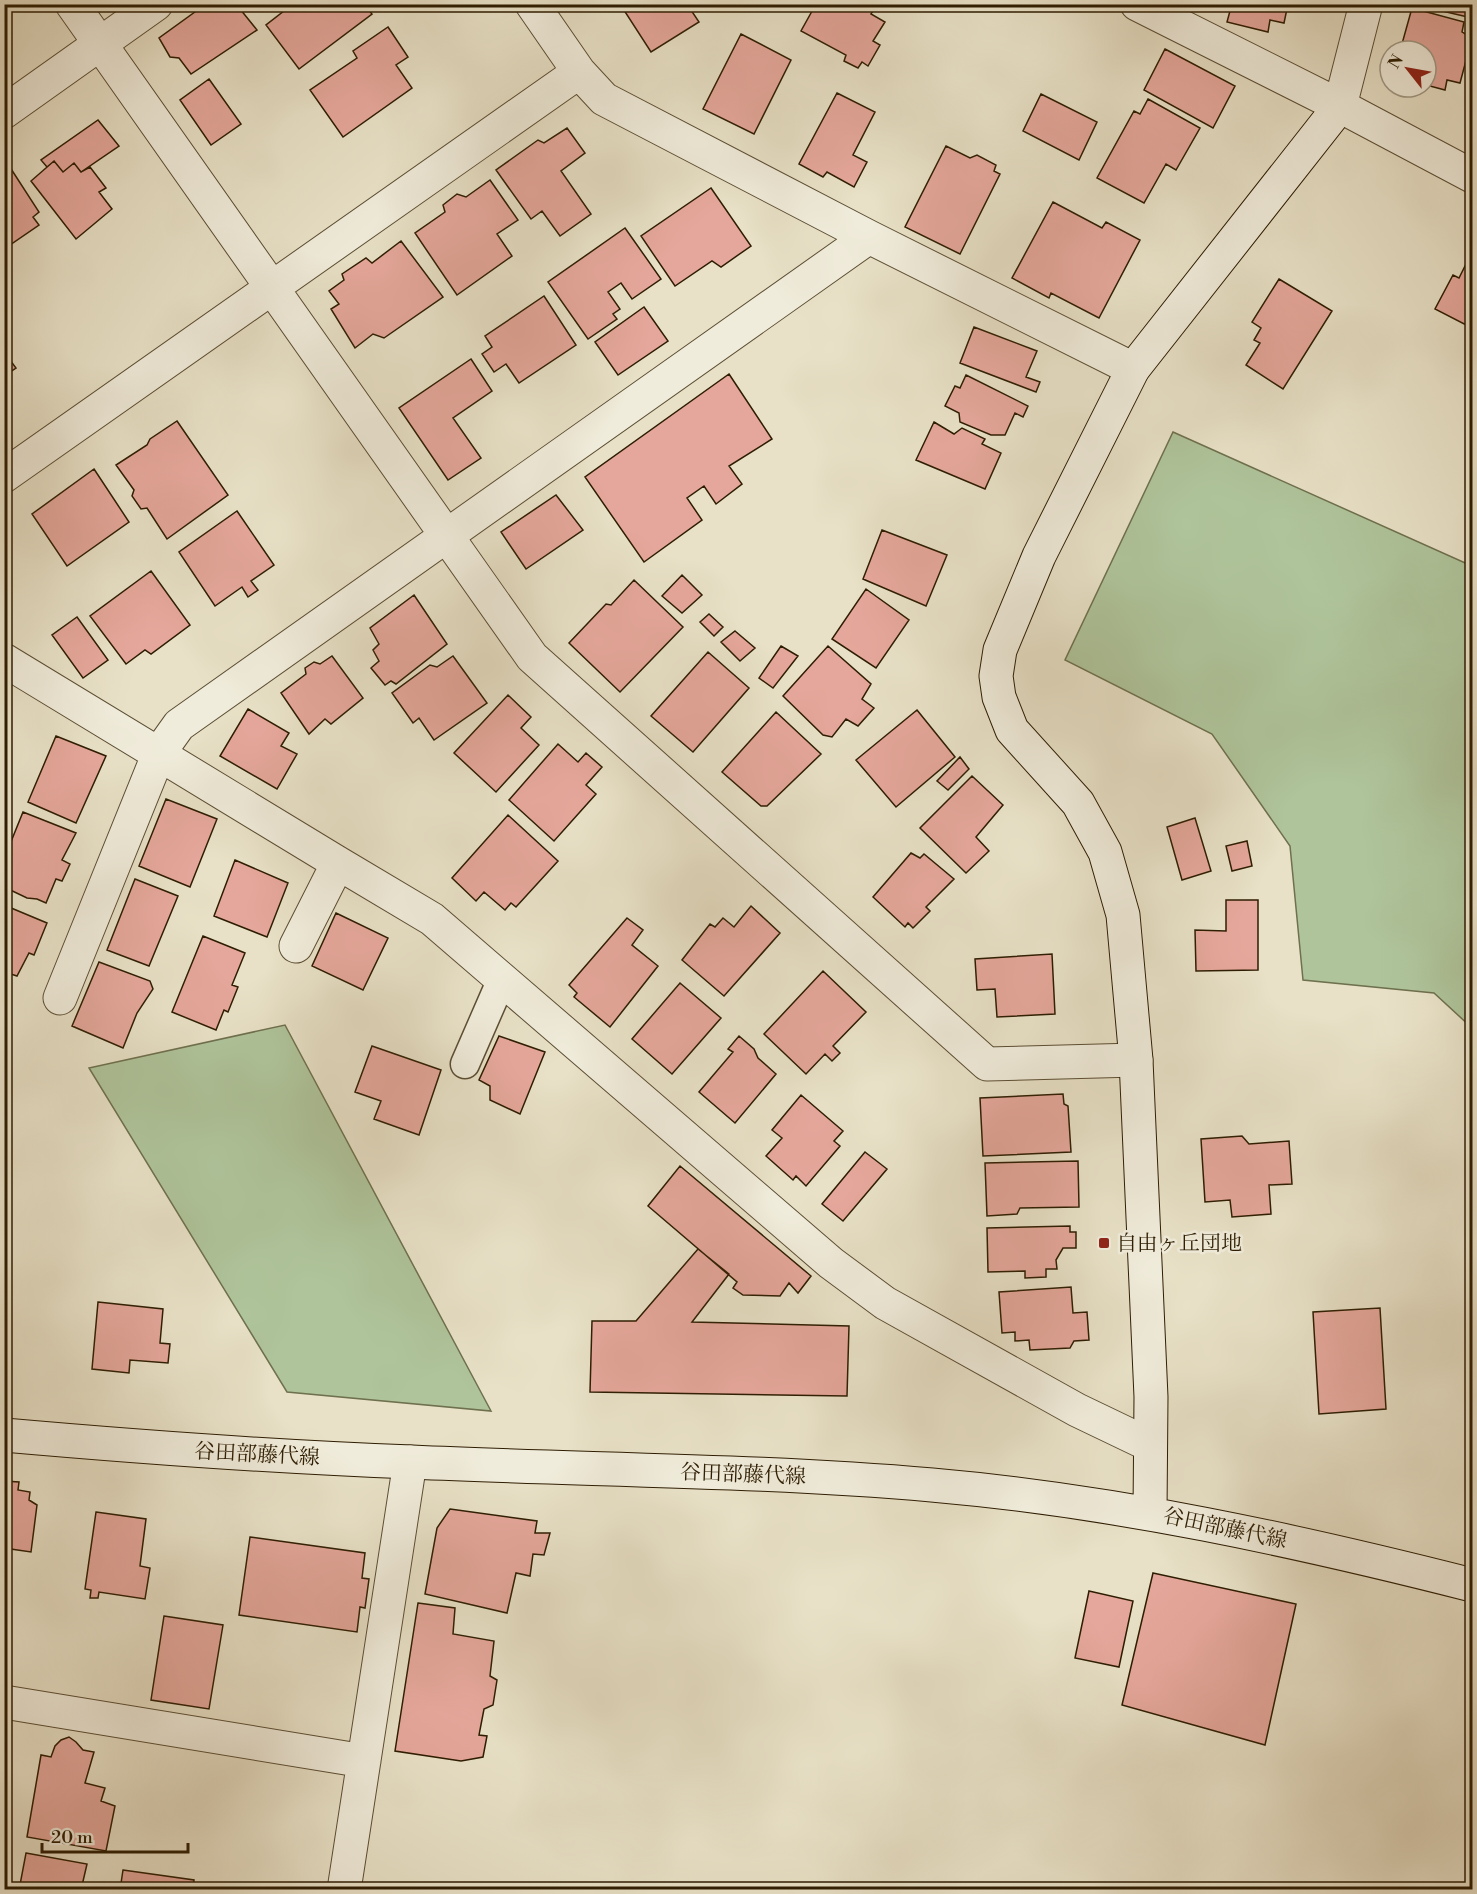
<svg xmlns="http://www.w3.org/2000/svg" width="1477" height="1894" font-family="'Libre Bodoni','Noto Serif JP',serif">
<style>
.green{fill:#afc49b;stroke:#6e704e;stroke-width:1.5}
.building{fill:#e5a79b;stroke:#2e1d02;stroke-width:1.5}
.lines{fill:none;stroke-linecap:round;stroke-linejoin:round}
.lane-casing{stroke:#5c4e33;stroke-width:31}
.street-casing{stroke:#5c4e33;stroke-width:35}
.secondary-casing{stroke:#2e1d02;stroke-width:35}
.lane{stroke:#f0ecdb;stroke-width:28}
.street{stroke:#f0ecdb;stroke-width:33}
.secondary{stroke:#f0ecdb;stroke-width:33}
.poi-dot{fill:#8f2418;stroke:#f0ecdb;stroke-width:2}
.labels{text-anchor:middle;stroke-width:5;stroke-linejoin:round;paint-order:stroke}
.poi-label{font-size:21px;fill:#2e1d02;stroke:#f0ecdb;text-anchor:start}
.street-label{font-size:21px;fill:#2e1d02;stroke:#f0ecdb}
</style>
<rect width="100%" height="100%" fill="#e8e1c7"/>
<filter id="stains"><feTurbulence type="fractalNoise" baseFrequency=".00333" numOctaves="4"/><feColorMatrix values="0 0 0 0 .2 0 0 0 0 .09 0 0 0 0 .02 0 0 0 .5 -.17"/></filter>
<radialGradient id="worn" r=".72"><stop offset=".6" stop-color="#630" stop-opacity="0"/><stop offset="1" stop-color="#630" stop-opacity=".3"/></radialGradient>
<!-- green -->
<path class="green" d="M 1173,432 L 1472,566 L 1472,1028 L 1434,993 L 1303,980 L 1290,846 L 1212,734 L 1065,660 Z
M 285,1025 L 491,1411 L 287,1392 L 89,1068 Z"/>
<!-- building -->
<path class="building" d="M 4,4 L 15,4 L 16,7 L 4,15 Z
M 206,4 L 236,4 L 257,30 L 191,74 L 179,58 L 170,57 L 159,38 Z
M 293,4 L 364,4 L 372,14 L 299,69 L 266,25 Z
M 620,4 L 687,4 L 699,22 L 651,52 Z
M 816,4 L 877,4 L 871,14 L 885,22 L 873,41 L 880,45 L 868,66 L 862,62 L 858,68 L 844,61 L 846,55 L 801,31 Z
M 1225,4 L 1288,4 L 1284,23 L 1270,20 L 1268,32 L 1227,22 L 1230,11 L 1224,8 Z
M 1444,4 L 1472,4 L 1472,18 L 1442,11 Z
M 1412,8 L 1464,22 L 1462,32 L 1472,38 L 1460,83 L 1447,80 L 1445,90 L 1426,85 L 1426,51 L 1400,51 Z
M 388,27 L 408,57 L 396,65 L 412,88 L 343,137 L 310,90 L 357,58 L 353,51 Z
M 741,34 L 791,60 L 754,134 L 703,109 Z
M 1165,49 L 1235,86 L 1213,128 L 1144,90 Z
M 209,79 L 241,124 L 211,145 L 180,100 Z
M 837,93 L 875,112 L 853,155 L 867,162 L 854,187 L 827,172 L 823,177 L 799,164 Z
M 1041,94 L 1097,122 L 1079,160 L 1023,131 Z
M 1148,99 L 1200,128 L 1176,170 L 1166,164 L 1144,203 L 1097,178 L 1134,111 L 1140,114 Z
M 98,120 L 119,146 L 81,172 L 74,163 L 63,172 L 54,161 L 47,167 L 41,160 Z
M 567,128 L 585,153 L 561,171 L 591,214 L 560,236 L 542,211 L 531,219 L 496,170 L 538,140 L 544,143 Z
M 946,146 L 970,158 L 977,155 L 996,165 L 994,171 L 1000,174 L 960,254 L 905,227 Z
M 4,158 L 39,212 L 33,217 L 39,225 L 4,249 Z
M 54,161 L 63,172 L 74,163 L 81,172 L 90,167 L 106,188 L 99,192 L 112,209 L 76,239 L 31,181 Z
M 490,180 L 518,220 L 497,234 L 512,256 L 457,295 L 415,233 L 445,212 L 443,205 L 457,194 L 466,197 Z
M 711,188 L 751,246 L 721,267 L 712,261 L 675,286 L 641,236 Z
M 1053,202 L 1102,228 L 1106,222 L 1140,240 L 1099,318 L 1051,293 L 1049,298 L 1012,278 Z
M 625,228 L 661,279 L 632,299 L 621,283 L 608,292 L 620,309 L 613,314 L 617,319 L 588,339 L 548,282 Z
M 401,241 L 443,297 L 384,338 L 373,334 L 355,348 L 331,309 L 339,304 L 329,291 L 344,280 L 342,274 L 366,258 L 372,263 Z
M 1472,252 L 1472,328 L 1435,309 L 1453,275 L 1459,278 Z
M 1279,279 L 1332,311 L 1283,389 L 1246,365 L 1260,343 L 1254,340 L 1261,328 L 1252,322 Z
M 544,296 L 576,345 L 519,383 L 506,364 L 494,372 L 482,354 L 492,347 L 485,336 Z
M 644,307 L 668,341 L 618,375 L 595,342 Z
M 974,327 L 1037,351 L 1026,377 L 1040,382 L 1036,392 L 960,363 Z
M 4,352 L 16,368 L 4,376 Z
M 471,359 L 492,391 L 453,418 L 481,458 L 448,480 L 399,408 Z
M 729,374 L 772,439 L 729,466 L 742,484 L 716,504 L 704,486 L 687,498 L 702,520 L 644,562 L 585,477 Z
M 966,375 L 1028,406 L 1023,417 L 1015,413 L 1005,435 L 991,435 L 960,422 L 959,413 L 945,406 L 955,386 L 960,388 Z
M 177,421 L 228,495 L 167,539 L 147,508 L 141,509 L 132,496 L 134,490 L 116,465 L 147,445 L 150,439 Z
M 934,422 L 954,434 L 962,428 L 985,439 L 982,444 L 1001,453 L 985,489 L 916,460 Z
M 94,469 L 129,522 L 67,566 L 32,514 Z
M 556,495 L 583,530 L 526,569 L 501,532 Z
M 237,511 L 274,565 L 251,581 L 258,590 L 248,597 L 242,587 L 215,606 L 179,552 Z
M 882,530 L 947,555 L 926,606 L 863,579 Z
M 151,571 L 190,625 L 151,654 L 145,650 L 126,664 L 90,616 Z
M 682,575 L 702,595 L 682,613 L 662,596 Z
M 634,580 L 683,627 L 620,692 L 569,643 L 606,604 L 611,605 Z
M 866,589 L 909,620 L 876,668 L 832,639 Z
M 414,595 L 447,644 L 396,684 L 391,681 L 385,685 L 371,668 L 379,661 L 373,650 L 379,644 L 370,628 Z
M 709,614 L 723,627 L 714,636 L 700,622 Z
M 77,617 L 108,660 L 83,678 L 52,635 Z
M 735,631 L 755,648 L 740,661 L 721,642 Z
M 781,646 L 798,656 L 773,688 L 759,678 Z
M 828,646 L 871,684 L 862,699 L 874,708 L 858,726 L 846,719 L 832,737 L 823,735 L 783,696 Z
M 708,652 L 749,688 L 693,752 L 651,716 Z
M 332,656 L 363,698 L 331,724 L 325,719 L 309,734 L 281,693 L 306,674 L 305,668 L 314,662 L 320,664 Z
M 453,656 L 487,703 L 434,740 L 419,718 L 413,723 L 392,693 L 430,665 L 437,667 Z
M 508,695 L 531,717 L 521,728 L 539,745 L 496,792 L 454,753 Z
M 248,709 L 289,733 L 281,746 L 297,754 L 277,789 L 220,756 Z
M 917,710 L 955,757 L 896,807 L 856,760 Z
M 776,712 L 821,754 L 767,806 L 761,806 L 722,772 Z
M 56,736 L 106,756 L 76,823 L 28,802 Z
M 558,744 L 578,762 L 586,753 L 602,767 L 586,785 L 596,794 L 554,841 L 509,800 Z
M 960,757 L 969,769 L 948,790 L 937,781 Z
M 972,776 L 1003,805 L 976,837 L 989,851 L 966,873 L 920,828 Z
M 166,799 L 217,819 L 190,887 L 139,866 Z
M 23,812 L 76,833 L 62,860 L 70,864 L 62,881 L 56,879 L 46,903 L 37,899 L 27,898 L 4,887 L 4,859 Z
M 508,815 L 558,861 L 516,907 L 511,903 L 505,910 L 484,892 L 476,901 L 452,878 Z
M 1195,818 L 1211,871 L 1182,880 L 1167,827 Z
M 1247,841 L 1252,866 L 1232,871 L 1226,846 Z
M 911,853 L 920,858 L 924,854 L 954,879 L 926,907 L 930,911 L 913,928 L 908,923 L 905,927 L 873,897 Z
M 235,860 L 288,883 L 267,937 L 214,916 Z
M 135,879 L 178,896 L 149,966 L 107,950 Z
M 1226,900 L 1258,900 L 1258,970 L 1196,971 L 1195,930 L 1226,931 Z
M 4,905 L 47,923 L 34,955 L 29,953 L 17,976 L 8,973 L 4,976 Z
M 751,906 L 780,933 L 724,996 L 682,960 L 710,924 L 715,927 L 723,918 L 734,927 Z
M 336,913 L 388,938 L 363,990 L 312,966 Z
M 627,918 L 643,930 L 632,945 L 658,966 L 610,1027 L 574,997 L 577,993 L 569,985 Z
M 203,936 L 245,953 L 232,985 L 238,987 L 228,1012 L 224,1010 L 216,1030 L 172,1012 Z
M 1052,954 L 1055,1014 L 997,1017 L 995,989 L 977,990 L 975,959 Z
M 99,962 L 150,981 L 153,989 L 137,1013 L 123,1048 L 72,1026 Z
M 823,971 L 866,1012 L 833,1046 L 840,1053 L 832,1061 L 825,1054 L 806,1074 L 764,1034 Z
M 680,983 L 721,1018 L 672,1074 L 632,1039 Z
M 499,1036 L 545,1052 L 520,1114 L 490,1100 L 490,1086 L 479,1080 Z
M 739,1036 L 754,1049 L 758,1058 L 776,1074 L 735,1123 L 699,1092 L 733,1052 L 728,1049 Z
M 372,1046 L 441,1070 L 419,1135 L 374,1119 L 381,1101 L 355,1092 Z
M 1063,1094 L 1064,1104 L 1068,1106 L 1071,1152 L 983,1156 L 980,1098 Z
M 801,1095 L 843,1131 L 834,1141 L 840,1146 L 806,1186 L 796,1176 L 793,1180 L 766,1156 L 782,1138 L 772,1130 Z
M 1242,1136 L 1249,1144 L 1289,1141 L 1292,1184 L 1269,1185 L 1271,1214 L 1232,1217 L 1230,1200 L 1205,1202 L 1201,1139 Z
M 865,1152 L 887,1169 L 843,1221 L 822,1204 Z
M 1078,1161 L 1079,1207 L 1020,1208 L 1017,1214 L 987,1216 L 985,1163 Z
M 680,1166 L 811,1276 L 798,1293 L 789,1283 L 780,1296 L 743,1295 L 733,1288 L 737,1282 L 648,1206 Z
M 1070,1226 L 1070,1232 L 1076,1232 L 1076,1248 L 1063,1248 L 1056,1260 L 1057,1269 L 1046,1269 L 1046,1277 L 1025,1278 L 1025,1271 L 988,1272 L 987,1228 Z
M 698,1249 L 729,1274 L 692,1322 L 849,1326 L 847,1396 L 590,1392 L 592,1321 L 636,1321 Z
M 1071,1287 L 1073,1313 L 1087,1312 L 1089,1340 L 1074,1341 L 1070,1348 L 1030,1350 L 1029,1340 L 1015,1341 L 1015,1332 L 1002,1333 L 999,1292 Z
M 98,1302 L 163,1309 L 160,1343 L 170,1344 L 168,1363 L 130,1360 L 129,1373 L 92,1369 Z
M 1380,1308 L 1386,1409 L 1319,1414 L 1313,1312 Z
M 4,1481 L 19,1482 L 18,1490 L 30,1492 L 29,1500 L 37,1505 L 31,1552 L 4,1548 Z
M 450,1509 L 537,1521 L 535,1533 L 550,1533 L 544,1555 L 533,1554 L 530,1576 L 516,1573 L 507,1613 L 425,1594 L 437,1528 Z
M 96,1512 L 146,1519 L 140,1566 L 150,1568 L 145,1599 L 99,1592 L 98,1598 L 90,1598 L 91,1590 L 85,1589 Z
M 250,1537 L 365,1553 L 362,1578 L 369,1579 L 365,1608 L 360,1607 L 357,1632 L 239,1615 Z
M 1153,1573 L 1296,1604 L 1265,1745 L 1122,1705 Z
M 1089,1591 L 1133,1601 L 1119,1667 L 1075,1658 Z
M 418,1603 L 455,1608 L 453,1634 L 494,1641 L 490,1676 L 497,1680 L 493,1705 L 484,1709 L 479,1735 L 487,1736 L 483,1757 L 461,1761 L 395,1751 Z
M 164,1616 L 223,1625 L 209,1709 L 151,1700 Z
M 69,1737 L 76,1742 L 83,1750 L 94,1752 L 85,1783 L 105,1788 L 101,1801 L 115,1806 L 106,1851 L 27,1837 L 41,1755 L 51,1757 L 55,1746 L 61,1740 Z
M 26,1853 L 87,1864 L 81,1890 L 19,1890 Z
M 123,1870 L 194,1880 L 193,1890 L 120,1890 Z"/>
<g class="lines">
<defs>
<path id="lane" d="M 465,1064 L 502,979"/>
<path id="street" d="M 72,4 L 532,657 L 987,1064 L 1136,1060
M 532,4 L 579,72 L 604,99 L 869,237 L 1133,369
M 1137,4 L 1340,106 L 1472,176
M 1340,106 L 1366,4
M 4,112 L 156,4
M 4,476 L 579,72
M 4,660 L 338,863 L 432,919 L 831,1263 L 885,1303 L 1077,1410 L 1150,1445
M 296,946 L 338,863
M 60,998 L 159,753 L 179,725 L 869,237
M 4,1702 L 364,1761
M 344,1890 L 410,1462"/>
<path id="secondary" d="M 4,1435 C 140,1447 276,1457 412,1462 C 586,1470 759,1470 932,1485 C 1115,1501 1295,1540 1472,1585
M 1150,1512 L 1151,1397 L 1136,1060 L 1123,915 L 1105,852 L 1078,803 L 1012,730 L 999,697 L 996,676 L 1000,650 L 1039,556 L 1133,369 L 1340,106"/>
</defs>
<!-- lane casing -->
<use href="#lane" class="lane-casing"/>
<!-- street casing -->
<use href="#street" class="street-casing"/>
<!-- secondary casing -->
<use href="#secondary" class="secondary-casing"/>
<!-- lane -->
<use href="#lane" class="lane"/>
<!-- street -->
<use href="#street" class="street"/>
<!-- secondary -->
<use href="#secondary" class="secondary"/>
</g>
<!-- markers -->
<rect class="poi-dot" x="1098" y="1237" width="12" height="12" rx="3"/>
<g class="labels">
<!-- poi labels -->
<g class="poi-label">
<text x="1116" y="1250">自由ヶ丘団地</text>
</g>
<!-- street labels -->
<g class="street-label">
<text transform="translate(257 1454) rotate(3)" y="7">谷田部藤代線</text>
<text transform="translate(743 1474) rotate(2)" y="7">谷田部藤代線</text>
<text transform="translate(1225 1528) rotate(12)" y="7">谷田部藤代線</text>
</g>
</g>
<!-- margin -->
<rect width="1477" height="1894" fill="none" stroke="#e8e1c7" stroke-width="24"/>
<rect x="6" y="6" width="1465" height="1882" fill="none" stroke="#2e1d02" stroke-width="3"/>
<rect x="12" y="12" width="1453" height="1870" fill="none" stroke="#2e1d02" stroke-width="1.5"/>
<!-- north arrow -->
<g transform="translate(1408 69) rotate(301)"><circle r="28" fill="#f0ecdb" stroke="#a29984" stroke-width="1.5"/>
<path d="M0-4.5L10 22L0 15L-10 22Z" fill="#8f2418"/>
<text y="-9" font-size="16" font-weight="bold" text-anchor="middle" fill="#2e1d02">N</text>
</g>
<!-- scale -->
<path d="M42 1843v9h146v-9" fill="none" stroke="#2e1d02" stroke-width="3"/>
<text x="51" y="1843" font-size="18" fill="#2e1d02" stroke="#f0ecdb" stroke-width="4.5" paint-order="stroke">20 m</text>
<rect width="100%" height="100%" filter="url(#stains)"/>
<rect width="100%" height="100%" fill="url(#worn)"/>
</svg>
